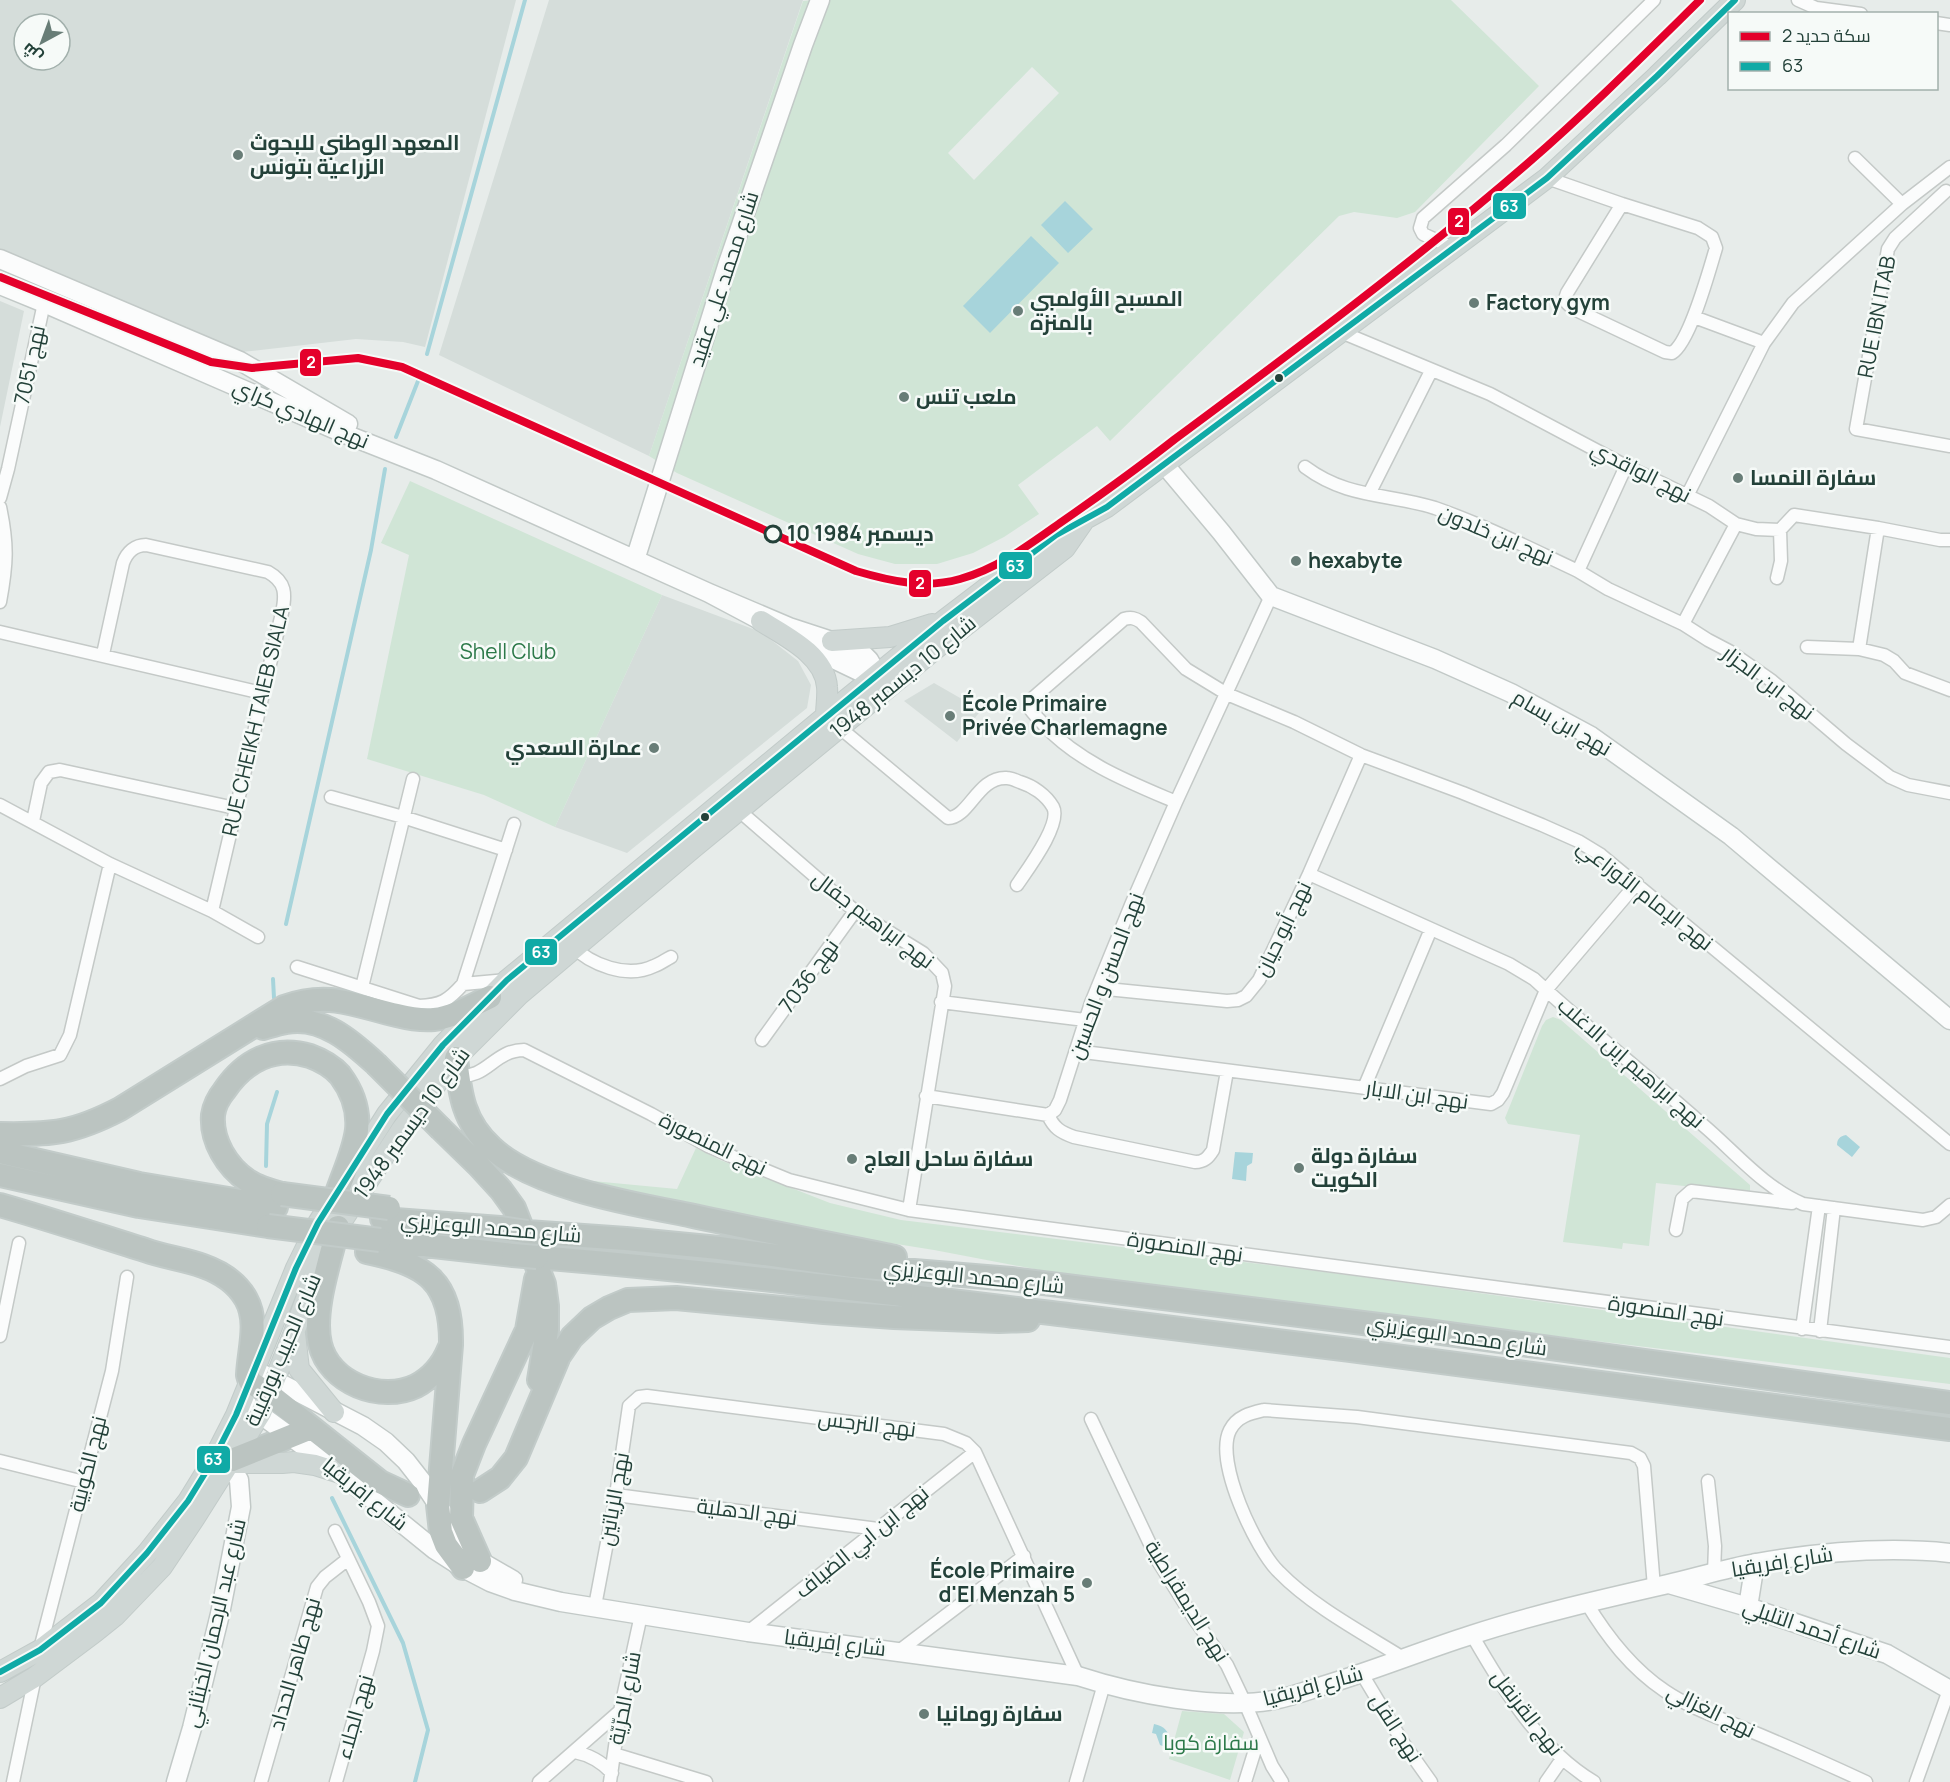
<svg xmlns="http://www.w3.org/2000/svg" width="1950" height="1782" font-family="Manrope,Cairo,sans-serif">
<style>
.built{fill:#d5ddda;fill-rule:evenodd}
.green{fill:#d0e5d6;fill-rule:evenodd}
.water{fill:#a7d4db}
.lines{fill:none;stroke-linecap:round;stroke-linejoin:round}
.stream{stroke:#a7d4db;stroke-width:4}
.street-casing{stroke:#c4c9c7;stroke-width:15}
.secondary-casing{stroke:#c2c9c7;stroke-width:21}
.primary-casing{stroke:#c2cbc9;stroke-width:22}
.highway-casing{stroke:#c2cbc9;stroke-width:26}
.street{stroke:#fbfcfc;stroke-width:12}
.secondary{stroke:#fbfcfc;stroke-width:18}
.primary{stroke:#cfd7d5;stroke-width:20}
.highway{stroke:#bbc4c1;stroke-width:22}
.highway-bridge-casing{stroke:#c2cbc9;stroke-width:26;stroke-linecap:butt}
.highway-bridge{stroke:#bbc4c1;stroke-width:22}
.bus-1-casing{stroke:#f6faf8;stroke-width:10}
.bus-1{stroke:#10aaa6;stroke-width:6}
.rail-1-casing{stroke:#f6faf8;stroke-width:12}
.rail-1{stroke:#e4002b;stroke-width:8}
.poi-dot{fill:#687d77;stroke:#f6faf8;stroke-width:2}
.bus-dot{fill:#234139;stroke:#f6faf8;stroke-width:2}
.stop-dot{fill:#f6faf8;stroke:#234139;stroke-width:3}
.labels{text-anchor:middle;stroke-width:5;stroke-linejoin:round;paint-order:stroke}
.poi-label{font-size:21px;font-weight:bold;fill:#234139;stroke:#f6faf8;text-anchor:start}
.street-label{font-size:21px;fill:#234139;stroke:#f6faf8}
.stop-label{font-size:21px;font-weight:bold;fill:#234139;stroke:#f6faf8;text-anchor:start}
.park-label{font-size:21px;fill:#2c7949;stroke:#f6faf8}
.line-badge{stroke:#f6faf8;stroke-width:2}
.badge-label{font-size:16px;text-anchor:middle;font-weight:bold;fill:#fff}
</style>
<rect width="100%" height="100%" fill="#e7ecea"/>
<!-- built -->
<path class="built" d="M 0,0 L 516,0 L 425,347 L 403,342 L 356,339 L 242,352 L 0,251 ZM 24,24 L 60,24 L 60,60 L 24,60 Z
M 549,0 L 803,0 L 649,456 L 439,355 Z
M 0,301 L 24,311 L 0,427 Z
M 662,595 L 761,632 L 798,661 L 811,685 L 807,708 L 627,853 L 555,827 Z
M 934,683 L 981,710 L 957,742 L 904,701 Z"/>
<!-- green -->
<path class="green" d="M 813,0 L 1451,0 L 1539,86 L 1415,212 L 1397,218 L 1354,212 L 1339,216 L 1110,441 L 1097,426 L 1018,485 L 1039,514 L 1004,537 L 973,553 L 937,564 L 895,564 L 858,554 L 677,473 L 649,456 L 803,1 ZM 1032,67 L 1059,93 L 974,180 L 948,153 Z
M 410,481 L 662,595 L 555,827 L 484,795 L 367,759 L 409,555 L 381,543 Z
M 1553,1017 L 1561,1020 L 1750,1185 L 1750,1193 L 1656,1183 L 1649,1246 L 1623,1243 L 1622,1249 L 1563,1242 L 1580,1135 L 1508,1124 L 1505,1118 L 1542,1026 L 1546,1020 Z
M 696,1148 L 720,1160 L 830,1203 L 901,1220 L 1349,1275 L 1950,1358 L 1950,1384 L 1087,1279 L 934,1250 L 753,1221 L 645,1198 L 582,1180 L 677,1189 Z
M 1182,1711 L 1224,1714 L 1244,1732 L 1230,1780 L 1169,1759 Z"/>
<!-- water -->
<path class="water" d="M 1065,201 L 1093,229 L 1068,253 L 1041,225 Z
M 1031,236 L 1059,263 L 990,333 L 963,306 Z
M 1846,1135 L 1860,1147 L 1852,1157 L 1837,1145 C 1837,1139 1840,1136 1846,1135 Z
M 1235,1152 L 1253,1153 L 1252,1163 L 1247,1166 L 1246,1181 L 1232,1179 Z
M 1154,1724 C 1168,1727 1171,1735 1168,1748 L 1160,1745 L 1156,1734 L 1152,1733 Z"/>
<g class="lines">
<!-- stream -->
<path class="stream" d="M 427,354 L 525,0
M 396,437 L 418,381
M 286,924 L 371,550 L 385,469
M 273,979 L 274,998
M 266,1166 L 267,1124 L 277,1092
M 332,1498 L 403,1643 L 428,1730 L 415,1782"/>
<defs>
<path id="street" d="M 1798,0 L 1816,8 L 1861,14
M 1936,23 L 1950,25
M 1855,158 L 1902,204
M 1547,178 L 1622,204 L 1698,228 L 1712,237 L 1716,248 C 1709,271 1690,342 1672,353 L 1665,352 L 1576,310 C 1568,305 1563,302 1567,293 L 1622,204
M 1946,191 L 1895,238 L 1888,249 L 1856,429 L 1950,446
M 1453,248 L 1423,234 L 1420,228 L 1423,218 L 1506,145 L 1654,0
M 1694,317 L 1764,343
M 1341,332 L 1490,394 L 1626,466 L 1709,506 L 1736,524 L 1756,529 L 1780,530 L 1794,515 L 1878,528 L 1940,540 L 1950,540
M 1305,467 C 1348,499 1388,493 1435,508 C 1484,525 1531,549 1578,571 L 1626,466
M 1369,494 L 1431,371
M 1687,496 L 1764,343 L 1793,303 L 1902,204 L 1950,167
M 0,498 L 8,469 L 44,303
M 0,507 C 8,545 7,564 0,602
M 1736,524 L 1683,624 L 1708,640 L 1729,651 L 1772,681 L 1846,744 L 1890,777 L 1908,785 L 1950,793
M 1578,571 L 1608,589 L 1683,624
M 1777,578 L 1781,561 L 1780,530
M 0,632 L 262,693
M 1807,647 L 1859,649 L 1884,655 L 1894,661 L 1905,673 L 1950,690
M 1859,649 L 1878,528
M 103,654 L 123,563 C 127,552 135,545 146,545 L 268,572 C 286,582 286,594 282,613 L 212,911
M 840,728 L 948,818 C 969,818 978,776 1007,778 C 1011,778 1017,781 1020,782 C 1033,786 1046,795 1053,807 C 1062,824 1027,870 1017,885
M 331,797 L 403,817 L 506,850
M 1176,802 C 1129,782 1080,763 1044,725 C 1039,719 1033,714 1029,707 L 1033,698 L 1124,619 C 1131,617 1135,618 1141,622 L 1186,669 L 1227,694 L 1294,722 L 1361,755 L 1463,793 L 1542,825 L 1578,841 L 1601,855 L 1950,1144
M 0,805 L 110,864 L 212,911 L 258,937
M 736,808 L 855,911 L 923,953 L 942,973 L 945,986 L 909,1210
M 33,821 L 41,783 L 49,772 L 60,770 L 235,808
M 1309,874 L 1509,964 L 1534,979 C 1588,1029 1648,1076 1703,1125 C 1735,1152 1763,1187 1803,1204 L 1923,1220 L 1936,1217 L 1950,1205
M 571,945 C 591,965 627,979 654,966 C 660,964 665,960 671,957
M 297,967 L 419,1006 C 441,1005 448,1001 463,984 L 514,824
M 463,984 L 507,980
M 362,987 L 413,779
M 1097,988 L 1227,1001 L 1238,1000 L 1246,996 L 1259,980 L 1309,874 L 1361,755
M 941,1002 L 1085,1020
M 762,1040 L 855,911
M 1076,1051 L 1491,1104 L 1498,1100 L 1503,1093 L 1546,990 L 1637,883
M 1227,1071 L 1213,1150 C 1208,1158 1204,1162 1195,1162 L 1074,1137 C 1060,1132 1054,1128 1048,1115 L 1055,1110 L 1060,1100 L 1091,1003 L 1131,905 L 1176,802 L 1271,596
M 458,1075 C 486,1080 494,1050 524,1050 L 651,1114 L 708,1146 L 745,1162 L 789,1180 L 909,1210 L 1950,1347
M 0,1079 L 26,1066 L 60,1055 L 70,1035 L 110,864
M 1364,1088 L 1431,929
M 926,1096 L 1048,1115
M 1676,1230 L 1682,1199 L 1691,1191 L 1792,1203
M 1802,1329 L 1819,1206
M 1820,1331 L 1834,1208
M 0,1336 L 19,1243
M 1091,1419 L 1158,1561 L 1195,1620 L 1227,1665 L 1245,1703 L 1272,1766 L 1282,1782
M 0,1461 L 84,1482
M 1708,1481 L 1715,1546 L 1714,1573
M 616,1495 L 878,1529
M 335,1531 L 369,1602 L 378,1626 L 373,1651 L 336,1782
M 1586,1602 C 1607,1637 1631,1668 1665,1691 C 1690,1708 1720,1718 1748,1730 C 1787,1746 1827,1764 1866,1782
M 595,1606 L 616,1495 L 629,1406 L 639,1397 L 647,1396 L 944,1434 L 966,1443 L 975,1452 L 1078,1676
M 748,1632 L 975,1452
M 1472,1635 C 1503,1689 1539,1749 1594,1782
M 40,1649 L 112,1371 L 127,1277
M 899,1651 L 1024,1556
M 1403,1658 C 1363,1633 1312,1606 1279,1572 C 1256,1550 1214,1461 1230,1430 C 1237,1416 1251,1413 1264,1410 L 1357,1417 L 1631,1453 L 1640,1458 L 1644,1466 L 1654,1587
M 1362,1674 L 1404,1744 L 1431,1782
M 575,1752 C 590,1755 601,1761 612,1773
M 614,1754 L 706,1782
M 13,1782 L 35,1677
M 261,1782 L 317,1587 L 325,1577 L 348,1559
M 539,1782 L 620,1711
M 610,1782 L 620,1711 L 641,1615
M 1076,1782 L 1104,1684
M 1245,1782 L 1259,1737
M 1546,1782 L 1562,1759
M 1916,1782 L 1950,1687"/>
<path id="secondary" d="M 0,259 L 240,361 L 348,424
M 0,285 L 44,303 L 350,436 L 436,470 L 709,593 L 789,627 L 847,646 L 864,655 L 869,660 L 873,667 L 873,678 L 802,644
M 1164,464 L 1221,532 L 1271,596 L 1435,659 L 1511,693 L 1591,736 L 1731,836 L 1950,1020
M 635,560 L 728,263 L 803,45 L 820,0
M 709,593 L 773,627
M 255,1370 L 363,1426 L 386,1442 L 406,1461 L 424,1484 L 457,1534 L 480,1561 L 513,1580
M 242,1401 L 340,1473 L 435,1550 L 463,1568 L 490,1582 L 515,1591 L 561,1602 L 748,1632 L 1078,1676 C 1133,1694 1216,1710 1274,1700 C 1290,1697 1306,1691 1322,1686 C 1372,1671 1421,1651 1471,1635 C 1536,1614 1602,1599 1668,1584 C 1698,1577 1727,1568 1756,1563 C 1820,1552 1886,1546 1950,1553
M 1669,1584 L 1748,1607 L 1887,1654 L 1950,1690
M 1748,1607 L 1755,1563
M 176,1782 L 192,1728 L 220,1614 L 241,1507 L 239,1480 L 229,1464"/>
<path id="primary" d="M 761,621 C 785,636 825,655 827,687 C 828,696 826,706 826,716
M 832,641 L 890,637 L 932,624
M 295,1334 L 299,1369 L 334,1412
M 230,1463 L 282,1463 L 294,1462 L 315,1465 L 340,1473
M 0,1672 L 40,1650 L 101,1603 L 147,1553 L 188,1501 L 212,1462 L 236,1415 L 296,1268 L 318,1223 L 387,1114 L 443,1045 L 507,980 L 826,716 L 943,621 L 1056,535 L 1107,507 L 1547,178 L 1657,76 L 1735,0
M 0,1698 L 35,1677 L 95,1632 L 115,1616 L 162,1567 L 196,1516 L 261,1413 L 295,1330 L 313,1279 L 338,1227 L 402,1129 L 456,1058 L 520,994 L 693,848 L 934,650 L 1065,548 L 1083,522"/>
<path id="highway" d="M 263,1028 C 270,1026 278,1023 286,1022 C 322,1015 352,1042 376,1064
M 456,1058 C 460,1094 463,1122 492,1148 C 533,1187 633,1204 689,1215 C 757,1230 826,1243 895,1257
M 441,1129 L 479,1166 L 501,1190 L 514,1208 L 544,1284 L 547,1306 L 547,1330 L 539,1380
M 0,1134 C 52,1135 74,1133 120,1109 L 284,1007 C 329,991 353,1005 397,1015 C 409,1018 422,1020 434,1019 C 454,1017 473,1005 490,997
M 0,1152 L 139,1184 L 276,1207
M 0,1175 L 139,1206 L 268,1226
M 282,1194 C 270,1191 258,1188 248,1181 C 227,1167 211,1141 213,1115 C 214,1107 219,1097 224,1091 C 244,1061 274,1045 310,1056 C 321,1060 332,1066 340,1075 C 352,1091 359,1110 357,1130 C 354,1153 343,1174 336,1196
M 0,1205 C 49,1219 97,1235 145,1250 C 164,1257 184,1259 203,1266 C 220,1272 237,1283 246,1299 C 259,1322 249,1350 248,1375 L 250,1382 L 269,1394 L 380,1482 L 408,1495
M 382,1219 L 500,1228
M 338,1227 C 330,1260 312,1311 320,1344 C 329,1383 381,1403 416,1386 C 431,1378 443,1364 449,1349
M 527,1232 L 626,1239 L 719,1248 L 853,1266 L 1011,1279 L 1427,1331 L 1950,1403
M 380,1240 L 513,1255
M 367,1252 C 426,1264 452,1281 451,1345 L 438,1505 L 441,1532 L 446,1545 L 463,1568
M 537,1257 C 720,1272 902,1295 1084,1317 C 1373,1352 1662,1390 1950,1429
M 232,1460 L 311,1428
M 480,1491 L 500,1478 L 516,1458 L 559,1356 L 572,1337 L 592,1318 L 609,1308 L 628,1300 L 676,1298 L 824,1312 L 894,1317 L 999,1321 L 1028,1320
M 480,1561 L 461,1518 L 462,1475 L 474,1444 L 527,1330 L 536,1279"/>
</defs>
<!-- street casing -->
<use href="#street" class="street-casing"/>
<!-- secondary casing -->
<use href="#secondary" class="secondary-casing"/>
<!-- primary casing -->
<use href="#primary" class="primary-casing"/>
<!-- highway casing -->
<use href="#highway" class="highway-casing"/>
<!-- street -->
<use href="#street" class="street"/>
<!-- secondary -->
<use href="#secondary" class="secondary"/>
<!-- primary -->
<use href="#primary" class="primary"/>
<!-- highway -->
<use href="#highway" class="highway"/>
<defs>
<path id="highway-bridge" d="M 376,1064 L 441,1129
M 282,1194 L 389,1208
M 268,1226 L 380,1240
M 500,1228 L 527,1232
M 513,1255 L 537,1257"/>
</defs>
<!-- highway-bridge casing -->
<use href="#highway-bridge" class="highway-bridge-casing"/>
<!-- highway-bridge -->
<use href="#highway-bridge" class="highway-bridge"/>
<defs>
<path id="bus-1" d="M 0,1672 L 40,1650 L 101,1603 L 147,1553 L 188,1501 L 212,1462 L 236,1415 L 296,1268 L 318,1223 L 387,1114 L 443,1045 L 507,980 L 943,621 L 1056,535 L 1107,507 L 1547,178 L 1657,76 L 1735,0"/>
</defs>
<!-- bus-1 casing -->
<use href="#bus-1" class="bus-1-casing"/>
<!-- bus-1 -->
<use href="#bus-1" class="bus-1"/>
<defs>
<path id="rail-1" d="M 0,277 L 211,362 L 252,368 L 358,358 L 402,367 L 856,571 C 890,581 925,589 960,579 C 997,569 1029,545 1060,523 C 1099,496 1138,468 1175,439 C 1295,350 1415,261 1528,163 C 1588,111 1644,55 1700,0"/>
</defs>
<!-- rail-1 casing -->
<use href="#rail-1" class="rail-1-casing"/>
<!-- rail-1 -->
<use href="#rail-1" class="rail-1"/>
</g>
<!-- markers -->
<g class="poi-dot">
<circle cx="238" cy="155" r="6"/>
<circle cx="1474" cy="303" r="6"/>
<circle cx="1018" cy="311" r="6"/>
<circle cx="904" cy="397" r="6"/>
<circle cx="1738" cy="478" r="6"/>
<circle cx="1296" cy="561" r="6"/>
<circle cx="950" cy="716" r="6"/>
<circle cx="654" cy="748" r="6"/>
<circle cx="852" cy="1159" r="6"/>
<circle cx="1299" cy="1168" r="6"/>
<circle cx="1087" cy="1583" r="6"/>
<circle cx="924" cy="1714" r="6"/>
</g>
<g class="bus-dot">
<circle cx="1279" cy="378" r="5"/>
<circle cx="705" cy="817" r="5"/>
</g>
<circle class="stop-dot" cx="773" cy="534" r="8"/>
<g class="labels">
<!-- poi labels -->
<g class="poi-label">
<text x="250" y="150">المعهد الوطني للبحوث<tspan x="250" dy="24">الزراعية بتونس</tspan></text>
<text x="1030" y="306">المسبح الأولمبي<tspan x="1030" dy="24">بالمنزه</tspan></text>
<text x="1486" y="310">Factory gym</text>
<text x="916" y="404">ملعب تنس</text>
<text x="1750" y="485">سفارة النمسا</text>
<text x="1308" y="568">hexabyte</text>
<text x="962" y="711">École Primaire<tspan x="962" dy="24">Privée Charlemagne</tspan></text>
<text x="642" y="755" text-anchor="end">عمارة السعدي</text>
<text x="1311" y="1163">سفارة دولة<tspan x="1311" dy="24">الكويت</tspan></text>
<text x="864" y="1166">سفارة ساحل العاج</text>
<text x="1075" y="1578" text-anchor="end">École Primaire<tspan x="1075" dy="24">d'El Menzah 5</tspan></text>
<text x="936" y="1721">سفارة رومانيا</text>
</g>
<!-- street labels -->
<g class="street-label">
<text transform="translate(724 279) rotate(-72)" y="7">شارع محمد علي عقيد</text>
<text transform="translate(1877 317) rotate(-79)" y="7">RUE IBN ITAB</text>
<text transform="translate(30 365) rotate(-78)" y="7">نهج 7051</text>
<text transform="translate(301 414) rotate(23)" y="7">نهج الهادي كراي</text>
<text transform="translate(1641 472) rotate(27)" y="7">نهج الواقدي</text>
<text transform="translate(1496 535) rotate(23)" y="7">نهج ابن خلدون</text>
<text transform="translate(903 677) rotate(-39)" y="7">شارع 10 ديسمبر 1948</text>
<text transform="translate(1768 683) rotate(37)" y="7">نهج ابن الجزار</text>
<text transform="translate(256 721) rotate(-77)" y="7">RUE CHEIKH TAIEB SIALA</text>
<text transform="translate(1562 723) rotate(30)" y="7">نهج ابن بسام</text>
<text transform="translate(1645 895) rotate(38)" y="7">نهج الإمام الأوزاعي</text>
<text transform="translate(873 920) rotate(37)" y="7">نهج ابراهيم جفال</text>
<text transform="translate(1283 929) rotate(-64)" y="7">نهج أبو حيان</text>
<text transform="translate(809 976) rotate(-54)" y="7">نهج 7036</text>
<text transform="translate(1106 976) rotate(-69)" y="7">نهج الحسن و الحسين</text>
<text transform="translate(1631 1063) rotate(41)" y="7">نهج ابراهيم إبن الاغلب</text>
<text transform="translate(1417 1095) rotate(8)" y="7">نهج ابن الابار</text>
<text transform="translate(412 1123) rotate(-54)" y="7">شارع 10 ديسمبر 1948</text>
<text transform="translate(713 1144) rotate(26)" y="7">نهج المنصورة</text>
<text transform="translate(491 1228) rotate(5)" y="7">شارع محمد البوعزيزي</text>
<text transform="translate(1185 1247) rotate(8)" y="7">نهج المنصورة</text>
<text transform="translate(974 1277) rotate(6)" y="7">شارع محمد البوعزيزي</text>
<text transform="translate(1666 1311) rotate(8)" y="7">نهج المنصورة</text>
<text transform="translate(1457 1336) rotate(8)" y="7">شارع محمد البوعزيزي</text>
<text transform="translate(283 1350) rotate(-67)" y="7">شارع الحبيب بورقيبة</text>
<text transform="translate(867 1424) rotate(7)" y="7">نهج النرجس</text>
<text transform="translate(88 1464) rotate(-76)" y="7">نهج الكوبية</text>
<text transform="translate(365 1494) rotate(39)" y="7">شارع إفريقيا</text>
<text transform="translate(614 1499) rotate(-80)" y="7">نهج الزياتين</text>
<text transform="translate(747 1512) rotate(7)" y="7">نهج الدهلية</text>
<text transform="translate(862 1542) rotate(-39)" y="7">نهج ابن ابي الضياف</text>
<text transform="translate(1782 1562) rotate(-9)" y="7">شارع إفريقيا</text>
<text transform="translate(1187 1601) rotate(58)" y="7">نهج الديمقراطية</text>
<text transform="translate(215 1623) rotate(-77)" y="7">شارع عبد الرحمان الخبثاني</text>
<text transform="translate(1812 1629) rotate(19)" y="7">شارع أحمد التليلي</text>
<text transform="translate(835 1643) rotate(7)" y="7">شارع إفريقيا</text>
<text transform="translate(295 1664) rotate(-74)" y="7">نهج طاهر الحداد</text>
<text transform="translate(1313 1686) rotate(-15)" y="7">شارع إفريقيا</text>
<text transform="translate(625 1698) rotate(-79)" y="7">شارع الحرّيّة</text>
<text transform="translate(1711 1711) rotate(26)" y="7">نهج الغزالي</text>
<text transform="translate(1527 1713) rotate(52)" y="7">نهج القرنفل</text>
<text transform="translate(355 1717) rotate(-74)" y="7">نهج الجلاء</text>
<text transform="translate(1396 1728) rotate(57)" y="7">نهج الفل</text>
</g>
<!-- stop labels -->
<g class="stop-label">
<text x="787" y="541">10 ديسمبر 1984</text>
</g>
<!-- park labels -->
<g class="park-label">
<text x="508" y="659">Shell Club</text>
<text x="1211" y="1750">سفارة كوبا</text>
</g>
</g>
<g class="line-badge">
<rect x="1492" y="192" width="35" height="28" rx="6" fill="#10aaa6"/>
<rect x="1447" y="207" width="23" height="29" rx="6" fill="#e4002b"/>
<rect x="299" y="348" width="23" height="29" rx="6" fill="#e4002b"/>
<rect x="998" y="551" width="35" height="29" rx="6" fill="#10aaa6"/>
<rect x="908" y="569" width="24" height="29" rx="6" fill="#e4002b"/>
<rect x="524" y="938" width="34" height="28" rx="6" fill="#10aaa6"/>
<rect x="196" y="1445" width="35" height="29" rx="6" fill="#10aaa6"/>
</g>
<g class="badge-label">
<text x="1509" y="212">63</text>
<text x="1459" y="227">2</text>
<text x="311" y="368">2</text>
<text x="1015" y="572">63</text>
<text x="920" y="589">2</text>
<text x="541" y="958">63</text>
<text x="213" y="1465">63</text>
</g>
<!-- legend -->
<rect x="1728" y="12" width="210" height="78" fill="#f6faf8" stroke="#a2b0ac" stroke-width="1.5"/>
<rect x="1740" y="32" width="30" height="9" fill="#e4002b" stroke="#a2b0ac" stroke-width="1.5"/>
<text x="1782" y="42" font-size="18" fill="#234139">سكة حديد 2</text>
<rect x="1740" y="62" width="30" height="9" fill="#10aaa6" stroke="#a2b0ac" stroke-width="1.5"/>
<text x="1782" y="72" font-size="18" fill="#234139">63</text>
<!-- north arrow -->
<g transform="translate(42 42) rotate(221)"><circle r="28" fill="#f6faf8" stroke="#a2b0ac" stroke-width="1.5"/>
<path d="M0-4.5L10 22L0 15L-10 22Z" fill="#687d77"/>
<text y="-9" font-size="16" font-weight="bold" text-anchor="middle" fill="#234139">ش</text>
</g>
</svg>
